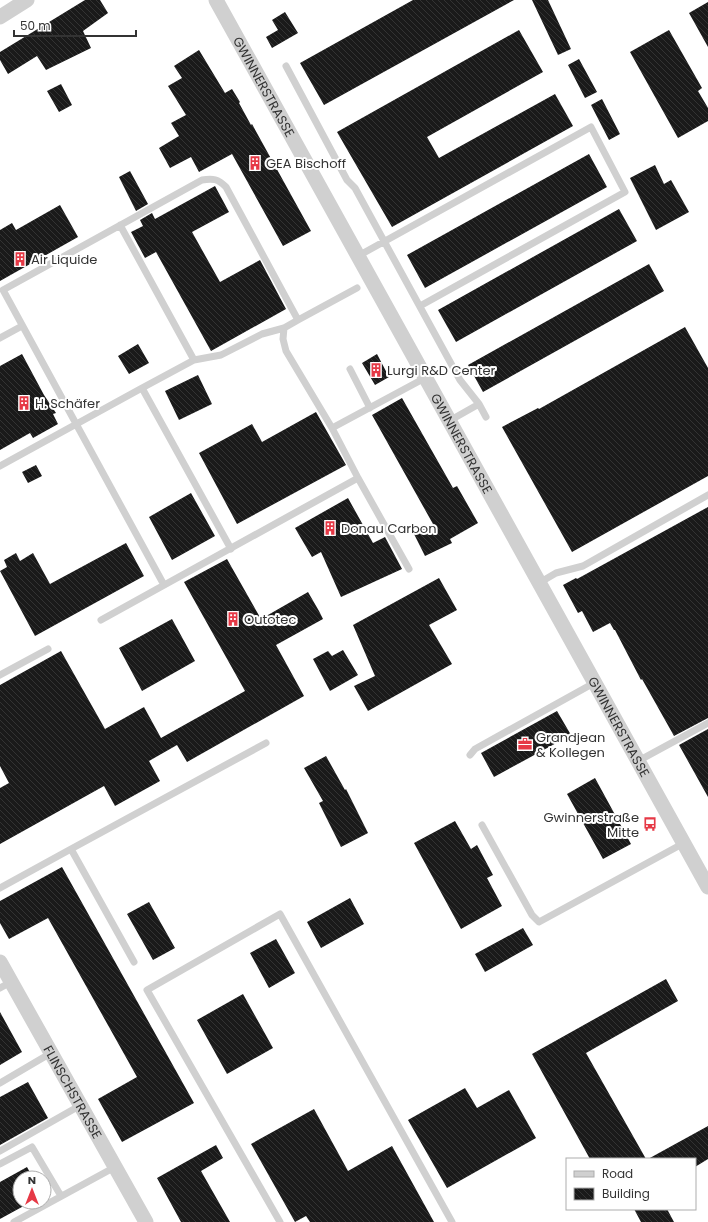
<svg xmlns="http://www.w3.org/2000/svg" width="708" height="1222" font-family="Poppins,sans-serif">
<style>
.building{fill:url(#building-back-hatch)}
.lines{fill:none;stroke-linecap:round;stroke-linejoin:round}
.service{stroke:#d0d0d0;stroke-width:7}
.minor{stroke:#d0d0d0;stroke-width:15}
.labels{text-anchor:middle;stroke-width:4;stroke-linejoin:round;paint-order:stroke}
.street-label{font-size:13px;fill:#333;stroke:#fff}
.poi-label{font-size:13px;fill:#333;stroke:#fff;text-anchor:start}
</style>
<defs>
<pattern id="building-back-hatch" width="6" height="6" patternUnits="userSpaceOnUse"><rect width="6" height="6" fill="#1a1a1a"/><path d="M-1 5l2 2M0 0l6 6M5-1l2 2" fill="none" stroke="#333"/></pattern>
</defs>
<rect width="100%" height="100%" fill="#fff"/>
<!-- building -->
<path class="building" d="M 85,0 L 100,0 L 108,13 L 83,31 L 91,48 L 46,70 L 37,56 L 8,74 L 0,60 L 0,52 Z
M 413,0 L 514,0 L 324,105 L 300,63 Z
M 532,0 L 548,0 L 571,49 L 558,55 Z
M 708,2 L 708,47 L 689,13 Z
M 285,12 L 298,33 L 272,48 L 266,37 L 278,30 L 272,20 Z
M 519,30 L 543,72 L 427,137 L 439,158 L 555,94 L 573,126 L 392,227 L 337,132 Z
M 669,30 L 702,88 L 698,91 L 708,108 L 708,121 L 678,138 L 630,52 Z
M 199,50 L 225,93 L 232,89 L 240,102 L 239,103 L 251,125 L 252,124 L 311,231 L 283,246 L 232,154 L 199,172 L 191,157 L 170,168 L 159,148 L 179,136 L 171,123 L 186,115 L 168,86 L 182,78 L 174,66 Z
M 579,59 L 597,92 L 585,98 L 568,65 Z
M 61,84 L 72,105 L 59,112 L 47,91 Z
M 602,99 L 620,134 L 609,140 L 591,105 Z
M 589,154 L 607,187 L 425,288 L 407,255 Z
M 655,165 L 664,184 L 671,180 L 689,212 L 656,230 L 630,178 Z
M 130,171 L 148,204 L 136,211 L 119,177 Z
M 215,186 L 229,212 L 192,232 L 220,282 L 260,260 L 286,309 L 211,351 L 156,252 L 145,258 L 131,232 L 143,226 L 140,220 L 152,213 L 155,219 Z
M 60,205 L 78,237 L 0,281 L 0,230 L 12,223 L 16,230 Z
M 619,209 L 637,241 L 456,342 L 438,310 Z
M 649,264 L 664,291 L 483,392 L 468,365 Z
M 685,327 L 708,368 L 708,476 L 572,552 L 502,427 L 538,408 L 539,409 Z
M 138,344 L 149,363 L 129,374 L 118,356 Z
M 22,354 L 44,395 L 56,413 L 53,414 L 58,424 L 33,438 L 30,433 L 0,450 L 0,366 Z
M 377,354 L 389,377 L 375,385 L 362,363 Z
M 198,375 L 212,404 L 179,420 L 165,391 Z
M 402,398 L 453,488 L 457,486 L 478,523 L 450,539 L 452,543 L 425,556 L 414,534 L 433,524 L 372,415 Z
M 316,412 L 346,465 L 237,524 L 199,453 L 252,424 L 262,442 Z
M 36,465 L 42,476 L 28,483 L 22,472 Z
M 191,493 L 215,536 L 172,560 L 149,517 Z
M 348,498 L 373,543 L 385,537 L 402,569 L 341,597 L 321,552 L 312,557 L 295,528 Z
M 708,507 L 708,718 L 674,736 L 642,679 L 641,680 L 615,630 L 614,630 L 610,623 L 593,632 L 582,611 L 578,613 L 563,585 L 576,578 L 577,579 Z
M 126,543 L 144,576 L 35,636 L 0,571 L 7,567 L 4,560 L 16,553 L 20,561 L 33,553 L 50,584 Z
M 227,559 L 261,619 L 308,592 L 319,611 L 323,619 L 276,645 L 304,696 L 187,762 L 177,745 L 149,761 L 160,781 L 115,806 L 104,786 L 0,844 L 0,788 L 9,783 L 0,766 L 0,685 L 61,651 L 105,729 L 144,707 L 161,738 L 245,691 L 184,582 Z
M 439,578 L 457,610 L 429,625 L 452,664 L 368,711 L 354,686 L 375,676 L 353,625 Z
M 172,619 L 195,661 L 142,691 L 119,648 Z
M 343,650 L 358,675 L 330,691 L 313,659 L 328,651 L 332,656 Z
M 557,711 L 571,735 L 494,777 L 481,753 Z
M 708,729 L 708,797 L 679,745 Z
M 326,756 L 345,790 L 346,789 L 368,833 L 341,847 L 319,803 L 323,801 L 304,768 Z
M 595,778 L 631,844 L 603,859 L 567,794 Z
M 455,821 L 471,849 L 477,845 L 493,875 L 487,878 L 502,906 L 461,929 L 414,843 Z
M 62,867 L 194,1103 L 122,1142 L 98,1099 L 137,1077 L 48,918 L 9,939 L 0,923 L 0,901 Z
M 350,898 L 364,924 L 321,948 L 307,922 Z
M 149,902 L 175,948 L 153,960 L 127,914 Z
M 523,928 L 533,945 L 485,972 L 475,954 Z
M 276,939 L 295,973 L 269,988 L 250,953 Z
M 666,979 L 678,1001 L 586,1053 L 646,1159 L 590,1159 L 532,1054 Z
M 243,994 L 273,1048 L 227,1074 L 197,1020 Z
M 0,1012 L 22,1052 L 0,1065 Z
M 28,1082 L 48,1118 L 0,1145 L 0,1097 Z
M 465,1088 L 477,1108 L 509,1090 L 536,1138 L 447,1188 L 408,1120 Z
M 314,1109 L 348,1171 L 392,1146 L 434,1222 L 310,1222 L 306,1216 L 295,1222 L 251,1144 Z
M 708,1126 L 708,1159 L 695,1167 L 695,1159 L 648,1159 Z
M 216,1145 L 223,1158 L 201,1171 L 230,1222 L 181,1222 L 157,1178 Z
M 27,1167 L 33,1178 L 20,1178 L 20,1202 L 31,1202 L 0,1219 L 0,1182 Z
M 634,1209 L 667,1209 L 674,1222 L 641,1222 Z"/>
<g class="lines">
<!-- service -->
<path class="service" d="M 286,66 L 347,180 L 355,188 L 460,380 L 479,404 L 486,417
M 120,225 L 194,360
M 358,256 L 591,127 L 625,192 L 420,306
M 298,320 L 357,288
M 284,328 L 283,339 L 286,351 L 332,428
M 0,338 L 22,326
M 350,369 L 370,408
M 449,421 L 479,404
M 0,466 L 142,388
M 358,478 L 409,569
M 539,583 L 556,573 L 583,566 L 708,495
M 164,585 L 3,290 L 202,180 C 213,178 218,179 226,187 L 298,320 L 284,328 L 262,334 L 221,355 L 194,360 L 142,388 L 231,549
M 101,620 L 358,478 L 332,428 L 425,378
M 0,675 L 48,649
M 470,755 L 475,749 L 594,683
M 638,761 L 708,723
M 482,825 L 532,915 L 539,922 L 684,843
M 71,849 L 266,743
M 0,888 L 71,849 L 134,962
M 0,988 L 11,982
M 0,1083 L 51,1053
M 0,1151 L 81,1105
M 0,1164 L 32,1147 L 61,1196
M 14,1222 L 115,1167
M 280,1222 L 147,990 L 280,914 L 452,1222"/>
<!-- minor -->
<g class="minor">
<path id="s1" d="M 216,0 L 708,887"/>
<path d="M 0,17 L 27,0"/>
<path id="s2" d="M 0,962 L 146,1222"/>
</g>
</g>
<!-- icons -->
<defs>
<symbol id="building-bare" viewBox="-9 -9 18 18"><path d="M-4-6H4V6H1V3H-1V6H-4ZM-2.5-4.3h1.7v1.8h-1.7ZM.8-4.3h1.7v1.8H.8ZM-2.5-1h1.7V.8h-1.7ZM.8-1h1.7V.8H.8Z" fill="#e63946" stroke="#fff" stroke-width="2.5" paint-order="stroke"/></symbol>
<symbol id="office-bare" viewBox="-9 -9 18 18"><path d="M-6-3h4V-5.5h4V-3h4V5H-6ZM-1-4.5V-3h2v-1.5ZM-6 0V1H6V0Z" fill="#e63946" stroke="#fff" stroke-width="2.5" paint-order="stroke"/></symbol>
<symbol id="bus-bare" viewBox="-9 -9 18 18"><path d="M-5-6H5V4H4V6H2V4H-2V6H-4V4H-5ZM-3.5-4V0h7V-4ZM-3.5 1.2v1.5H-2V1.2ZM2 1.2v1.5H3.5V1.2Z" fill="#e63946" stroke="#fff" stroke-width="2.5" paint-order="stroke"/></symbol>
</defs>
<g fill-rule="evenodd">
<use href="#building-bare" x="245" y="153" width="20" height="20"/>
<use href="#building-bare" x="10" y="249" width="20" height="20"/>
<use href="#building-bare" x="366" y="360" width="20" height="20"/>
<use href="#building-bare" x="14" y="393" width="20" height="20"/>
<use href="#building-bare" x="320" y="518" width="20" height="20"/>
<use href="#building-bare" x="223" y="609" width="20" height="20"/>
<use href="#office-bare" x="515" y="734" width="20" height="20"/>
<use href="#bus-bare" x="640" y="814" width="20" height="20"/>
</g>
<g class="labels">
<!-- street labels -->
<g class="street-label">
<text dy="5" stroke="none"><textPath href="#s1" startOffset="99">GWINNERSTRASSE</textPath></text>
<text dy="5" stroke="none"><textPath href="#s1" startOffset="507">GWINNERSTRASSE</textPath></text>
<text dy="5" stroke="none"><textPath href="#s1" startOffset="831">GWINNERSTRASSE</textPath></text>
<text dy="5" stroke="none"><textPath href="#s2" startOffset="149">FLINSCHSTRASSE</textPath></text>
</g>
<!-- poi labels -->
<g class="poi-label">
<text x="266" y="168">GEA Bischoff</text>
<text x="31" y="264">Air Liquide</text>
<text x="387" y="375">Lurgi R&amp;D Center</text>
<text x="35" y="408">H. Schäfer</text>
<text x="341" y="533">Donau Carbon</text>
<text x="244" y="624">Outotec</text>
<text x="536" y="742">Grandjean<tspan x="536" dy="15">&amp; Kollegen</tspan></text>
<text x="639" y="822" text-anchor="end">Gwinnerstraße<tspan x="639" dy="15">Mitte</tspan></text>
</g>
</g>
<!-- legend -->
<rect x="566" y="1158" width="130" height="52" fill="#ffffff" stroke="#adadad"/>
<rect x="574" y="1171" width="20" height="6" fill="#d0d0d0" stroke="#adadad"/>
<text x="602" y="1178" font-size="12" fill="#333333">Road</text>
<rect x="574" y="1188" width="20" height="12" fill="url(#building-back-hatch)" stroke="#adadad"/>
<text x="602" y="1198" font-size="12" fill="#333333">Building</text>
<!-- north arrow -->
<g transform="translate(32 1190)"><circle r="19" fill="#ffffff" stroke="#adadad"/>
<path d="M0-3L7 15L0 10L-7 15Z" fill="#e63946"/>
<text y="-6" font-size="11" font-weight="bold" text-anchor="middle" fill="#333333">N</text>
</g>
<!-- scale -->
<path d="M14 30v6h122v-6" fill="none" stroke="#333333" stroke-width="2"/>
<text x="20" y="30" font-size="12" fill="#333333" stroke="#ffffff" stroke-width="3" paint-order="stroke">50 m</text>
</svg>
